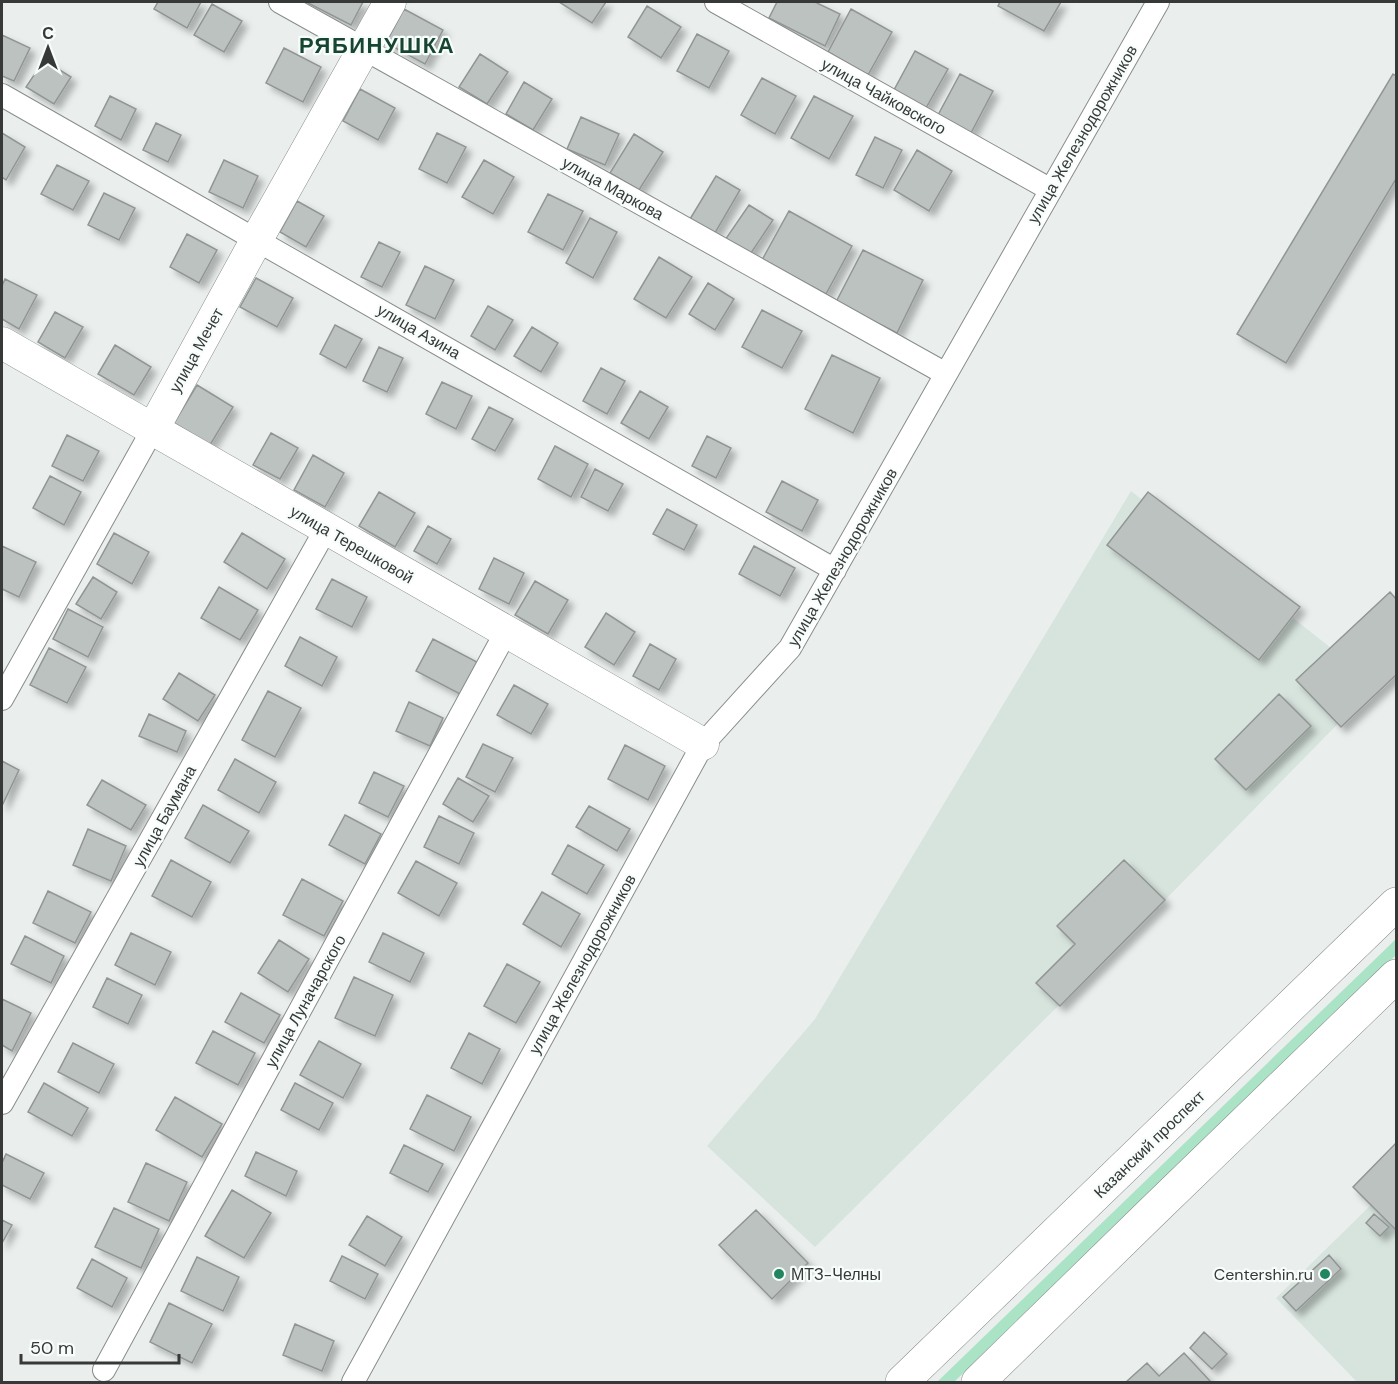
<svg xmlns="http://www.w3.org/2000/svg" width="1398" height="1384" font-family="'DM Sans',sans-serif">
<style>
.built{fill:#d7e4dd}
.green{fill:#abe3c7}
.building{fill:#bcc2bf;stroke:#919694;stroke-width:1.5;filter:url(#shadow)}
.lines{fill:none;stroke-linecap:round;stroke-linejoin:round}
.street-casing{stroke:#888d8a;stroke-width:24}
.secondary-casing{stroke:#888d8a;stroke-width:33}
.primary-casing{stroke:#888d8a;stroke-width:34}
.street{stroke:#fff;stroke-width:22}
.secondary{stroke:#fff;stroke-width:32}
.primary{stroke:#fff;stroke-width:33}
.poi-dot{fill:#218560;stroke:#f7fdfa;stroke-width:2}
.labels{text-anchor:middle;stroke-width:4.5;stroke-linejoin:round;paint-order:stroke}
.street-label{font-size:16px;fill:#373938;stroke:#f7fdfa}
.poi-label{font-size:16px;fill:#373938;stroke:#f7fdfa;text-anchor:start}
.district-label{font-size:22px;font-weight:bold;letter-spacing:1.5px;fill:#174532;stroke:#f7fdfa}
</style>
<defs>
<filter id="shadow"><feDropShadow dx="5.5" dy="5.5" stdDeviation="3" flood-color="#0004"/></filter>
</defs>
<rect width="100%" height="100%" fill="#eaefed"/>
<!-- built -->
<path class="built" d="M 1131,491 L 1377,684 L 1165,900 L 815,1247 L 707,1146 L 815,1019 Z
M 1371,1205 L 1396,1230 L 1396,1382 L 1357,1382 L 1276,1298 Z"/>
<!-- green -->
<path class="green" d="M 1396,939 L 1396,955 L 954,1382 L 937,1382 Z"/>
<!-- building -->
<path class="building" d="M 158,2 L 201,2 L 187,28 L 154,9 Z
M 306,2 L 363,2 L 351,25 Z
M 559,2 L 606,2 L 592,23 Z
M 777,2 L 815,2 L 840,14 L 825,46 L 769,18 Z
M 1000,2 L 1061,2 L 1044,31 L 998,6 Z
M 212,4 L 242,21 L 224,52 L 194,35 Z
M 647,6 L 681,27 L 661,58 L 628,37 Z
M 404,9 L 443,30 L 425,64 L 386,43 Z
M 851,9 L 892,32 L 868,75 L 828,52 Z
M 697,34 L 729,51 L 709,88 L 677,71 Z
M 2,35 L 30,48 L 14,81 L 2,76 Z
M 284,48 L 321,67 L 303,102 L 266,83 Z
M 915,51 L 948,69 L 926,108 L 894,90 Z
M 480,54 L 508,72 L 487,104 L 459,87 Z
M 44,60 L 71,77 L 54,104 L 26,87 Z
M 960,74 L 993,91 L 971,133 L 938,115 Z
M 1393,74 L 1396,76 L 1396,179 L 1286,363 L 1237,334 Z
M 762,78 L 796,96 L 775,134 L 741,115 Z
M 524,82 L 552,99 L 533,130 L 506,114 Z
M 360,89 L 395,108 L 378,140 L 343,121 Z
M 110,96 L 136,109 L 121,140 L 95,126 Z
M 814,96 L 853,116 L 829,159 L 791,138 Z
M 581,117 L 619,134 L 605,165 L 567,149 Z
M 156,123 L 181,135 L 168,162 L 143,150 Z
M 2,133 L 25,147 L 6,180 L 2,177 Z
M 437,133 L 466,147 L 447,183 L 419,169 Z
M 634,134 L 663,152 L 639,190 L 610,173 Z
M 875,137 L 902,150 L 883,188 L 856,175 Z
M 917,150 L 952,171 L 929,211 L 894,190 Z
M 224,160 L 258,176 L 243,208 L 209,192 Z
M 484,160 L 514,177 L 493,214 L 462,197 Z
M 57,165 L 89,181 L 73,210 L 41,194 Z
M 716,176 L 740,190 L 715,233 L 690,219 Z
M 104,193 L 135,208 L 119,240 L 88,225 Z
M 548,194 L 583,211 L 563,250 L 528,232 Z
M 297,201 L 324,216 L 306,247 L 280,232 Z
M 749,205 L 773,220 L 749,256 L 725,240 Z
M 789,211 L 852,246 L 826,294 L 762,260 Z
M 590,218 L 617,232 L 593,278 L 566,263 Z
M 187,234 L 217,250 L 199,283 L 170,267 Z
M 379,242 L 400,252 L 382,287 L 361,277 Z
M 863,250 L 923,280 L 897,333 L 836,302 Z
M 659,257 L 692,277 L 666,318 L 634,299 Z
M 425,266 L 454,280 L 435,319 L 406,305 Z
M 256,278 L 293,298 L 277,327 L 240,307 Z
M 5,279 L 37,295 L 19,329 L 2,319 L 2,286 Z
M 708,283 L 734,299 L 715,330 L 689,314 Z
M 488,306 L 513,320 L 495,350 L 471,336 Z
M 762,310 L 802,331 L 782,368 L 742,347 Z
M 55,312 L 83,327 L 65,358 L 38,342 Z
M 335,325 L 362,339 L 346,368 L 320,354 Z
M 532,327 L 558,343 L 541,372 L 514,356 Z
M 115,345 L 151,367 L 134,395 L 98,374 Z
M 379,347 L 403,358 L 387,392 L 363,381 Z
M 832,355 L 880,378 L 853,433 L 805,409 Z
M 601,368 L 625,381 L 607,414 L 583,401 Z
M 442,382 L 472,396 L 456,429 L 426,414 Z
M 197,385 L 233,407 L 210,445 L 174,423 Z
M 640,391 L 668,407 L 649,439 L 621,423 Z
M 489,407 L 513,419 L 495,451 L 472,439 Z
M 271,433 L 298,448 L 280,479 L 253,465 Z
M 67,435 L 99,451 L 83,481 L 52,466 Z
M 707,436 L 731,448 L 716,478 L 692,466 Z
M 555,446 L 588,464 L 571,497 L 538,479 Z
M 313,455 L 344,473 L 325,507 L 294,490 Z
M 595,469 L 623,484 L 608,511 L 581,497 Z
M 50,476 L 81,492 L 64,525 L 33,508 Z
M 782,481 L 818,500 L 802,531 L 766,512 Z
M 379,492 L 415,513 L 395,547 L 359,526 Z
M 1148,492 L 1300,607 L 1259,660 L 1107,545 Z
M 667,509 L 697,525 L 684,550 L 653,534 Z
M 428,526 L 451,539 L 437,564 L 414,551 Z
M 114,533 L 149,552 L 132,584 L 97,564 Z
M 242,533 L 285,559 L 267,589 L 224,562 Z
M 2,546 L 36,562 L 19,597 L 2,589 Z
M 754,546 L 795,568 L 780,596 L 739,574 Z
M 494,558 L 524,573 L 509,604 L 479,589 Z
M 93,577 L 117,592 L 101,619 L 76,604 Z
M 332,579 L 367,597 L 352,627 L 316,609 Z
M 535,581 L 568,600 L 548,634 L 515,615 Z
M 219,587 L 258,610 L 240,640 L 201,618 Z
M 1390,592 L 1396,599 L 1396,675 L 1341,727 L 1296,680 Z
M 68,609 L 103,627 L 88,657 L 53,639 Z
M 606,613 L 635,632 L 614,665 L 585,647 Z
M 300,637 L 337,657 L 322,686 L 285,666 Z
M 433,639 L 477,662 L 460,694 L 416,671 Z
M 650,644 L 676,659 L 659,690 L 633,676 Z
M 49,648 L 86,667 L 67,703 L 30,685 Z
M 179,673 L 215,695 L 198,721 L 163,699 Z
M 514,685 L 548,704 L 531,734 L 497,715 Z
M 268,691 L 301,708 L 275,757 L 242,740 Z
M 1279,694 L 1311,726 L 1246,790 L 1215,759 Z
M 409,702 L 443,718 L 430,746 L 396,731 Z
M 149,714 L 186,731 L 177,752 L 139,736 Z
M 483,744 L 513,758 L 495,792 L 466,777 Z
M 625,745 L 665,766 L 648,800 L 608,779 Z
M 235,759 L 276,782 L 259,813 L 218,790 Z
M 2,761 L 19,770 L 2,806 Z
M 374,772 L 404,786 L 388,817 L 359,803 Z
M 458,778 L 489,796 L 473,822 L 443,804 Z
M 102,780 L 146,805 L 131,830 L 87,805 Z
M 203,805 L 249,831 L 230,863 L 185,838 Z
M 589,806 L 630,829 L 617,851 L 576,827 Z
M 345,815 L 381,834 L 365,864 L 329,845 Z
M 439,816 L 474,833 L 459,864 L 424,847 Z
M 88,829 L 126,846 L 111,881 L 73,865 Z
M 568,845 L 604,865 L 587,894 L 552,874 Z
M 171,860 L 211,882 L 192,917 L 152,896 Z
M 1124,860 L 1165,900 L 1060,1006 L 1036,983 L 1075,944 L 1057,926 Z
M 416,861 L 457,883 L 439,916 L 398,893 Z
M 302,879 L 343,901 L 324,936 L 283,915 Z
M 48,891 L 91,912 L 75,943 L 33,923 Z
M 542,892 L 580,914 L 561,947 L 523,924 Z
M 131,933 L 171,952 L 155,985 L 115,965 Z
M 383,933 L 424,953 L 410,982 L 369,962 Z
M 25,936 L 64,956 L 51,983 L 11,964 Z
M 279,940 L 309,959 L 288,992 L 258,973 Z
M 507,964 L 540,982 L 516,1023 L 484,1006 Z
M 354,977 L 393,995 L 375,1036 L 335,1018 Z
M 107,978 L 142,995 L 128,1024 L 93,1007 Z
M 241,993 L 280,1015 L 264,1043 L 225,1022 Z
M 2,999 L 31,1013 L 12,1051 L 2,1045 Z
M 213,1031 L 255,1053 L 238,1085 L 196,1063 Z
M 469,1033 L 500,1049 L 482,1084 L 451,1068 Z
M 319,1041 L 361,1064 L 343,1098 L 300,1075 Z
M 73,1043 L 114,1064 L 99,1093 L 58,1072 Z
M 44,1083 L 88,1108 L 72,1136 L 28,1112 Z
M 295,1083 L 333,1103 L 319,1130 L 281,1110 Z
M 427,1095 L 471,1117 L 454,1151 L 410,1129 Z
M 175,1097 L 222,1124 L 202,1157 L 156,1130 Z
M 1396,1143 L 1396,1230 L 1353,1187 Z
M 404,1145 L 443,1164 L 428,1192 L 390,1173 Z
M 256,1152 L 297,1171 L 286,1196 L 245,1176 Z
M 6,1154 L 44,1173 L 30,1199 L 2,1185 L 2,1163 Z
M 146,1163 L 187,1182 L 169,1221 L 128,1202 Z
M 232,1190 L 271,1213 L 244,1258 L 205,1236 Z
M 114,1208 L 159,1229 L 141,1268 L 95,1247 Z
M 756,1210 L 808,1263 L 772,1299 L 719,1245 Z
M 1374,1214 L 1389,1227 L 1380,1236 L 1366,1223 Z
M 367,1216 L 402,1237 L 385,1266 L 349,1245 Z
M 2,1220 L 12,1225 L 2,1243 Z
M 1329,1255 L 1341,1269 L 1296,1311 L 1283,1297 Z
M 342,1256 L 378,1274 L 365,1299 L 330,1281 Z
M 197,1257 L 239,1277 L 223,1311 L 181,1291 Z
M 92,1259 L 127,1278 L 112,1307 L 77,1288 Z
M 169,1303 L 212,1324 L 192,1363 L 150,1342 Z
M 295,1324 L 334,1341 L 322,1371 L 283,1355 Z
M 1204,1332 L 1227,1354 L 1212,1369 L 1190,1348 Z
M 1184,1353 L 1210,1381 L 1209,1382 L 1126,1382 L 1147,1363 L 1159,1376 Z"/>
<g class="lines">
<defs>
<path id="street" d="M 280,2 L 946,374
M 716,2 L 1051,190
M 2,95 L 835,570
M 2,699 L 153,429
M 2,1103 L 326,529
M 104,1370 L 506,632
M 353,1382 L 703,744 L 790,648 L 1158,2"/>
<path id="secondary" d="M 2,343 L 703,744
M 153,429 L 257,239 L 390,2"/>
<path id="primary" d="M 902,1382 L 1396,904
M 978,1382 L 1150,1214 L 1396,976"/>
</defs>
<!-- street casing -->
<use href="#street" class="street-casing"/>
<!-- secondary casing -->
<use href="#secondary" class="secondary-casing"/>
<!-- primary casing -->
<use href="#primary" class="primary-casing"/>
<!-- street -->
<use href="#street" class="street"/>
<!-- secondary -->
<use href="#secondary" class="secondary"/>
<!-- primary -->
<use href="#primary" class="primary"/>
</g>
<!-- markers -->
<g class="poi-dot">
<circle cx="779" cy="1274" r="6"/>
<circle cx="1325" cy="1274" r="6"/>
</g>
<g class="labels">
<!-- street labels -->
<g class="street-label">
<text transform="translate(884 96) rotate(29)" y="6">улица Чайковского</text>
<text transform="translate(1082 134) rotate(-60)" y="6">улица Железнодорожников</text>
<text transform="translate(613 188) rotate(29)" y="6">улица Маркова</text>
<text transform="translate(419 331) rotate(30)" y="6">улица Азина</text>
<text transform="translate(196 350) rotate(-61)" y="6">улица Мечет</text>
<text transform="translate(352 544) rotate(30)" y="6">улица Терешковой</text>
<text transform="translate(842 557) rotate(-60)" y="6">улица Железнодорожников</text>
<text transform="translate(164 816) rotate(-61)" y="6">улица Баумана</text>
<text transform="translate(582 964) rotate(-61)" y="6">улица Железнодорожников</text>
<text transform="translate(305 1001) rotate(-61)" y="6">улица Луначарского</text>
<text transform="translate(1149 1144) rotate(-44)" y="6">Казанский проспект</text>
</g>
<!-- poi labels -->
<g class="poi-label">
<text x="791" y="1280">МТЗ-Челны</text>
<text x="1313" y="1280" text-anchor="end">Centershin.ru</text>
</g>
<!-- district labels -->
<g class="district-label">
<text x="377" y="53">РЯБИНУШКА</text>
</g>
</g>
<!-- border -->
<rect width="1398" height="1384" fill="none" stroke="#373938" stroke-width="6"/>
<!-- north arrow -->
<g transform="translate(48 48)" stroke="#f7fdfa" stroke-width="4.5" paint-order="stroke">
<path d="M0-4.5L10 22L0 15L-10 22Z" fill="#373938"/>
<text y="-9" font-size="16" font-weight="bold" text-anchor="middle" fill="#373938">С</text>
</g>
<!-- scale -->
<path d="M21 1354v9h158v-9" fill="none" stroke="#373938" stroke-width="3"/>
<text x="30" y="1354" font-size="18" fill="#373938" stroke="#f7fdfa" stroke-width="4.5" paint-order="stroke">50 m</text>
</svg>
